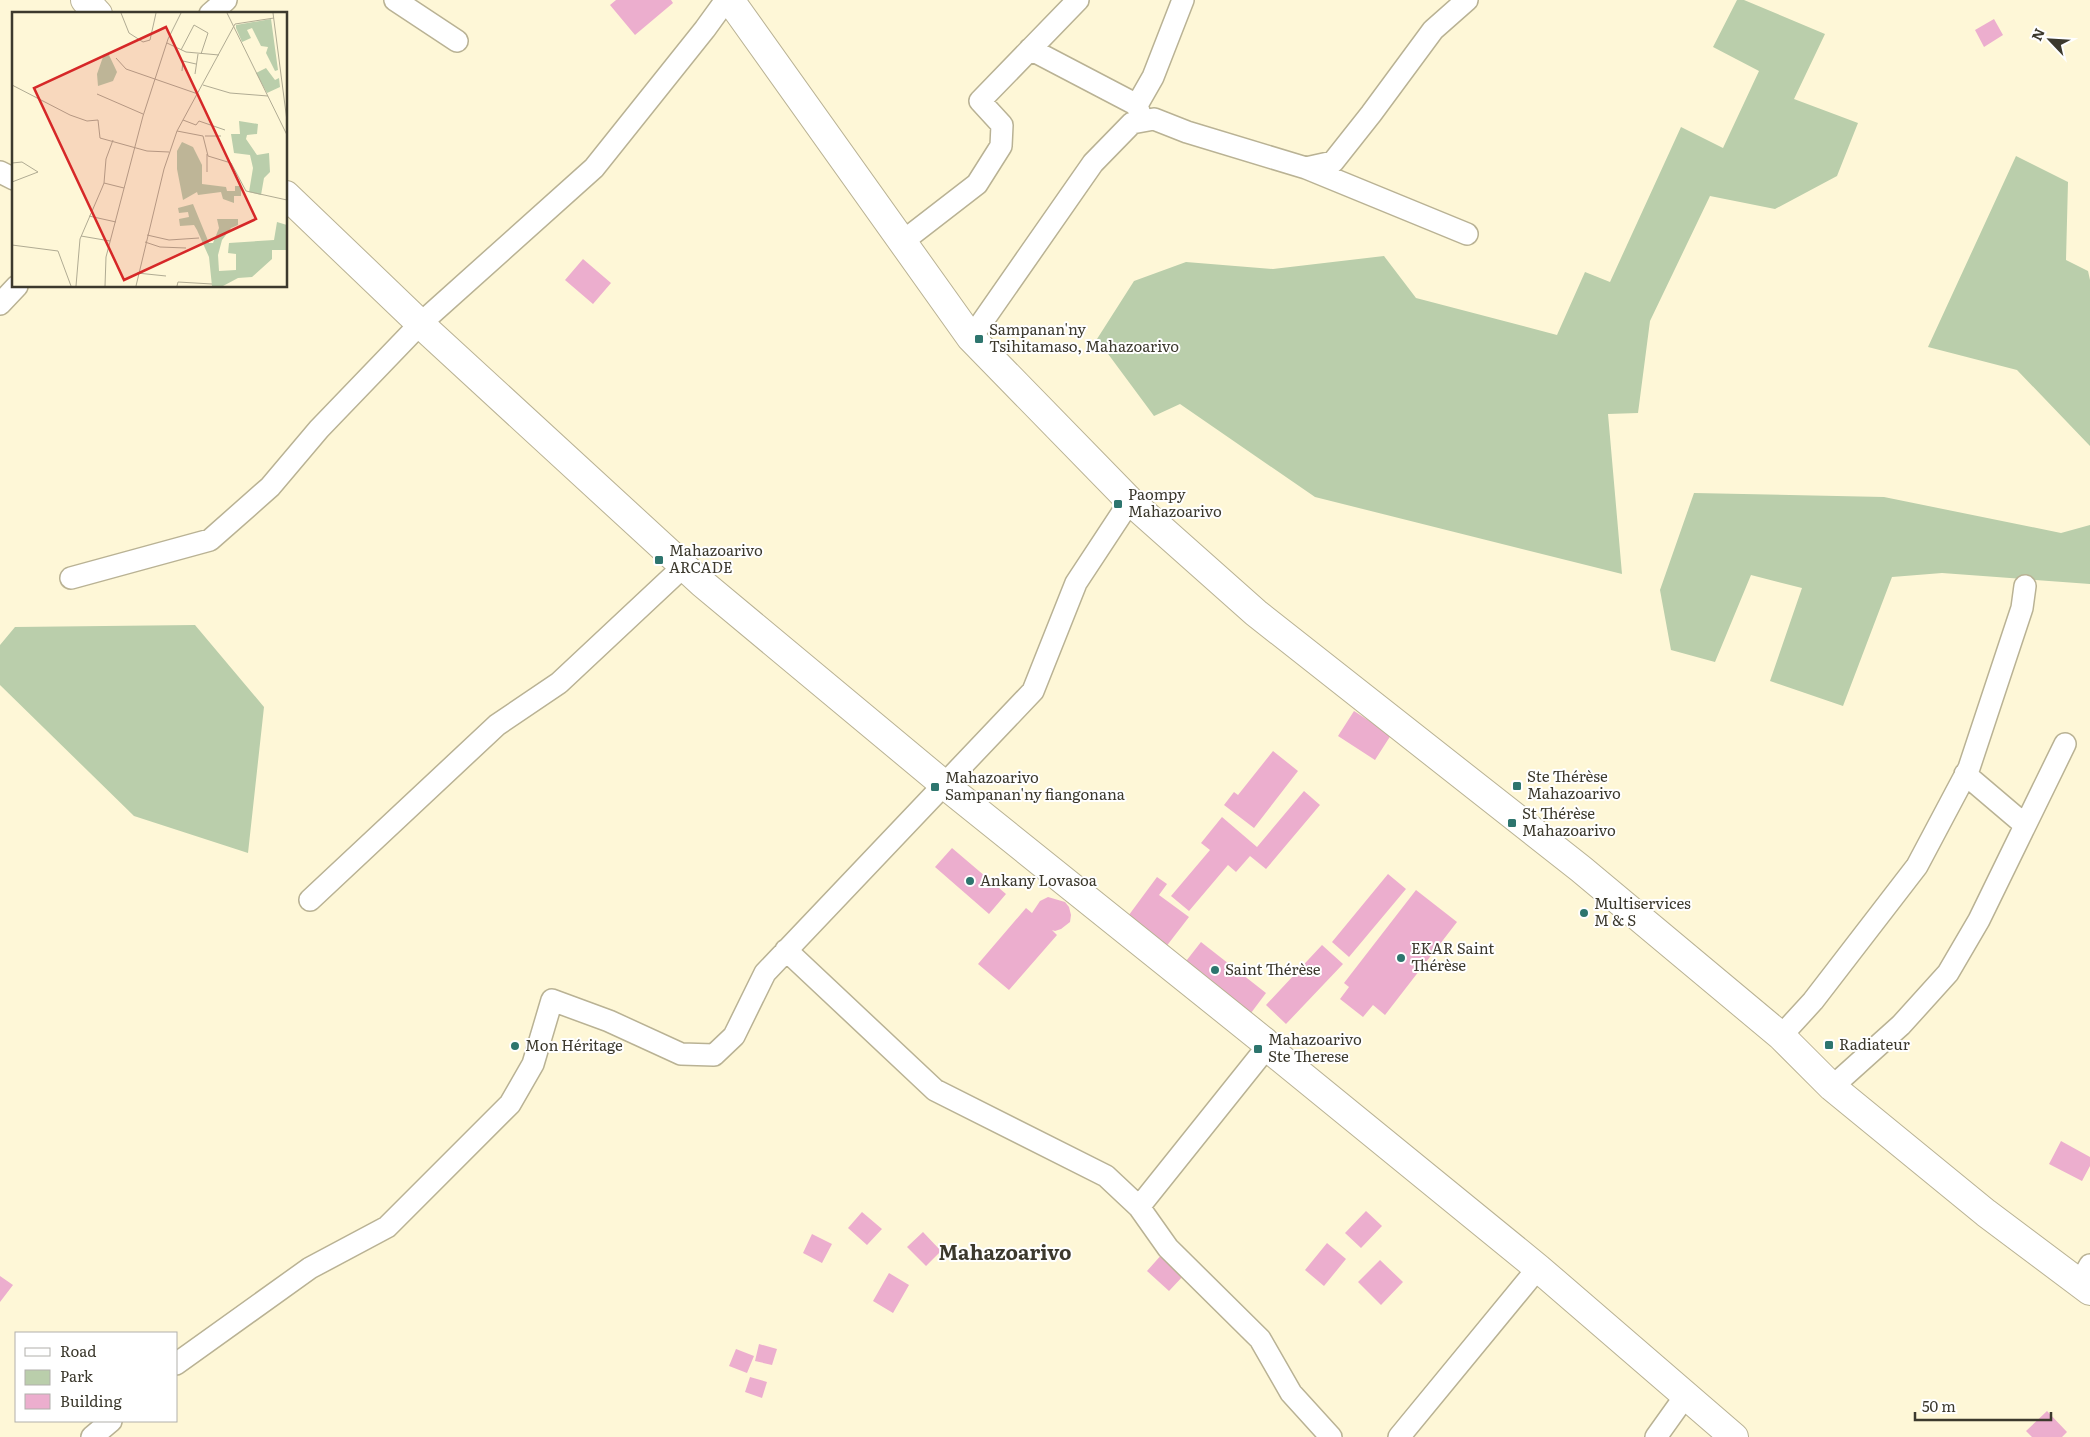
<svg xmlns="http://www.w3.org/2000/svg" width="2090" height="1437" font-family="Literata,serif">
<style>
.green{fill:#baceab}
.building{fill:#ecaece}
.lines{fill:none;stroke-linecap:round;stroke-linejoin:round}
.minor-casing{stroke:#b9b294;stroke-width:24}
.tertiary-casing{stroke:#b9b294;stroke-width:30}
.secondary-casing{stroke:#b9b294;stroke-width:30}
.minor{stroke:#fff;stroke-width:21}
.tertiary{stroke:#fff;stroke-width:28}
.secondary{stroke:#fff;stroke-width:28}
.poi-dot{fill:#2d756e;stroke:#fff;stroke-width:2}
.labels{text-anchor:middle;stroke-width:4;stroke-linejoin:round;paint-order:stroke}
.poi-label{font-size:15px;fill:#3c392d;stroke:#fff;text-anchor:start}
.district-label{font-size:20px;font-weight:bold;fill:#3c392d;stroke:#fff}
.inset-road{fill:none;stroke:#b0ab93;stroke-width:1}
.view{fill:#d62828;fill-opacity:0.15;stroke:#d62828;stroke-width:2.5}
.inset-edge{fill:none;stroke:#3c392d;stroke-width:2.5}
</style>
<rect width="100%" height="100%" fill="#fef7d7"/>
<!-- green -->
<path class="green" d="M 1737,0 L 1744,0 L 1825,34 L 1794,99 L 1858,123 L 1837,176 L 1775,209 L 1710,196 L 1650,321 L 1638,413 L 1608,414 L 1622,574 L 1315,497 L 1180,404 L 1154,416 L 1097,339 L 1134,281 L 1186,262 L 1273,269 L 1384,256 L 1416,298 L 1557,335 L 1585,272 L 1610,282 L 1681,127 L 1723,148 L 1759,71 L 1713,47 Z
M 2016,156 L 2068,182 L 2066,260 L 2088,271 L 2090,280 L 2090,446 L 2017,370 L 1928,347 Z
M 1694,493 L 1884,497 L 2061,533 L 2090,525 L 2090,584 L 1942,573 L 1892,577 L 1843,706 L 1770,681 L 1802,588 L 1751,575 L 1715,662 L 1671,650 L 1660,590 Z
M 195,625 L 264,707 L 248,853 L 134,816 L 0,685 L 0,645 L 15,627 Z"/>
<!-- building -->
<path class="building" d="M 616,0 L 671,0 L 673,3 L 635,35 L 610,5 Z
M 1994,19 L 2003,35 L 1984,47 L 1975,30 Z
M 583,259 L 611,283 L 593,304 L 565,280 Z
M 1354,711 L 1391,735 L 1375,760 L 1338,736 Z
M 1273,751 L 1298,771 L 1254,828 L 1224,805 L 1234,792 L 1238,795 Z
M 1304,791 L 1320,805 L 1266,869 L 1250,856 L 1236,872 L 1228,865 L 1189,911 L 1171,896 L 1210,850 L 1201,843 L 1222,817 L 1257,847 Z
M 952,848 L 1006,894 L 989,914 L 935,867 Z
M 1388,874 L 1406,889 L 1349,957 L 1332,942 Z
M 1157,877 L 1167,884 L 1159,895 L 1189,917 L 1162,952 L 1123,923 Z
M 1416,890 L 1457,922 L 1385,1015 L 1373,1005 L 1363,1017 L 1340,999 L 1349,987 L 1344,983 Z
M 1048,897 L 1065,902 L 1069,907 L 1071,915 L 1070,922 L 1061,929 L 1055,931 L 1052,930 L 1057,935 L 1009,990 L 978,964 L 1026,908 L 1032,913 L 1040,901 Z
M 1201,942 L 1266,993 L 1248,1017 L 1183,965 Z
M 1322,945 L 1343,964 L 1286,1024 L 1266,1005 Z
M 2061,1141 L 2090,1157 L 2090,1166 L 2082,1181 L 2049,1164 Z
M 1366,1211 L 1382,1226 L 1361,1248 L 1345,1233 Z
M 862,1212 L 882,1229 L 867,1245 L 848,1228 Z
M 923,1232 L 941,1251 L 926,1266 L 907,1247 Z
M 812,1234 L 832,1244 L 822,1263 L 803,1253 Z
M 1327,1243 L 1346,1259 L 1324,1286 L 1305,1270 Z
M 1163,1253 L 1185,1274 L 1169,1291 L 1147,1271 Z
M 1380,1260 L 1403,1282 L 1381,1305 L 1358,1282 Z
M 889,1273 L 909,1285 L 893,1313 L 873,1301 Z
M 0,1276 L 13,1285 L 0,1302 Z
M 759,1344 L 777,1349 L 772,1365 L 755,1361 Z
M 736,1349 L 754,1356 L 747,1373 L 729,1366 Z
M 750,1377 L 767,1382 L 762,1398 L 745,1392 Z
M 2047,1411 L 2067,1432 L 2062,1437 L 2032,1437 L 2026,1431 Z"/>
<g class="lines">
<defs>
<path id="minor" d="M 395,0 L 457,41
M 210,14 L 226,0
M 1030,49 L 1137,105 L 1142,121
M 1137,105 L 1153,77 L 1183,0
M 1306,168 L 1467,234
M 0,172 L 14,179
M 902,242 L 977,184 L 1001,146 L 1002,125 L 980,101 L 1078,0
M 0,304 L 17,286
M 971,338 L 1093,163 L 1132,123 L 1154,119 L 1187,132 L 1306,168 L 1333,162 L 1371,114 L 1433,30 L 1467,0
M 71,578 L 210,540 L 270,487 L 319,429 L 420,324 L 594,168 L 705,29 L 726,0
M 1965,774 L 2025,825
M 310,900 L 497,725 L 559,683 L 684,566
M 786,950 L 935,1090 L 1106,1176 L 1139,1207
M 1781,1036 L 1813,1001 L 1917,866 L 1969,768 L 2022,608 L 2025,586
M 1267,1047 L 1139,1207 L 1168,1248 L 1260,1339 L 1291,1393 L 1331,1437
M 1832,1087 L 1901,1025 L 1948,973 L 1979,920 L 2065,744
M 2079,1284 L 2090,1265
M 176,1364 L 310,1268 L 387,1227 L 510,1104 L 533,1064 L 552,1000 L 609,1021 L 681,1054 L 714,1055 L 734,1036 L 765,973 L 1033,691 L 1076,583 L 1130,501
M 92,1437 L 111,1421
M 1399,1437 L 1538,1268
M 1656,1437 L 1686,1395"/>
<path id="tertiary" d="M 730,0 L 971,338 L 1130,501 L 1256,613 L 1581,869 L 1781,1036 L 1832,1087 L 1986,1213 L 2090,1291"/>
<path id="secondary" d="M 85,0 L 98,14
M 286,195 L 430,333 L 702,583 L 941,782 L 1265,1042 L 1267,1047 L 1538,1268 L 1734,1437"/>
</defs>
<!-- minor casing -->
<use href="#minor" class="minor-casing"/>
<!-- tertiary casing -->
<use href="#tertiary" class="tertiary-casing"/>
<!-- secondary casing -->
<use href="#secondary" class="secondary-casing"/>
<!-- minor -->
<use href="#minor" class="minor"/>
<!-- tertiary -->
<use href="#tertiary" class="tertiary"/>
<!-- secondary -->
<use href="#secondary" class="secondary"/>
</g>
<!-- markers -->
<g class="poi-dot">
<rect x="974" y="334" width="10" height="10" rx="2.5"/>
<rect x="1113" y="499" width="10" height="10" rx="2.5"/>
<rect x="654" y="555" width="10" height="10" rx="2.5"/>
<rect x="1512" y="781" width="10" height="10" rx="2.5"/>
<rect x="930" y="782" width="10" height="10" rx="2.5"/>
<rect x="1507" y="818" width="10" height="10" rx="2.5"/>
<circle cx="970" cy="881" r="5"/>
<circle cx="1584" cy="913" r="5"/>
<circle cx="1401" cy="958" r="5"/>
<circle cx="1215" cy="970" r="5"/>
<rect x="1824" y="1040" width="10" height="10" rx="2.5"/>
<circle cx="515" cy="1046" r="5"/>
<rect x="1253" y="1044" width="10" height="10" rx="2.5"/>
</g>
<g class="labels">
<!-- poi labels -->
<g class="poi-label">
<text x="989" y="335">Sampanan'ny<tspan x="989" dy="17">Tsihitamaso, Mahazoarivo</tspan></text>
<text x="1128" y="500">Paompy<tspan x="1128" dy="17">Mahazoarivo</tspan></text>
<text x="669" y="556">Mahazoarivo<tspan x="669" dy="17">ARCADE</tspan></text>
<text x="1527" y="782">Ste Thérèse<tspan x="1527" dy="17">Mahazoarivo</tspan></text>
<text x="945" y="783">Mahazoarivo<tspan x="945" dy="17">Sampanan'ny fiangonana</tspan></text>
<text x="1522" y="819">St Thérèse<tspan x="1522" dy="17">Mahazoarivo</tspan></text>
<text x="980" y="886">Ankany Lovasoa</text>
<text x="1594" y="909">Multiservices<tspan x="1594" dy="17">M &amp; S</tspan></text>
<text x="1411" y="954">EKAR Saint<tspan x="1411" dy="17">Thérèse</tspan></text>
<text x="1225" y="975">Saint Thérèse</text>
<text x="1268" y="1045">Mahazoarivo<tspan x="1268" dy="17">Ste Therese</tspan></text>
<text x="1839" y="1050">Radiateur</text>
<text x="525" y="1051">Mon Héritage</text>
</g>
<!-- district labels -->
<g class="district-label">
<text x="1005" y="1260">Mahazoarivo</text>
</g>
</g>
<!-- overview -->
<g transform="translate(12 12)">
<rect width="275" height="275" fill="#fef7d7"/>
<path d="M 259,7 L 266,58 L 263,59 L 254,41 L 256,35 L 249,34 L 240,16 L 235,18 L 239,26 L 230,30 L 224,16 L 224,13 ZM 92,42 L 97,43 L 105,60 L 101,69 L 86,74 L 85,62 ZM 254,56 L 263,68 L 267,66 L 268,75 L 255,81 L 244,61 ZM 227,109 L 246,112 L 245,122 L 235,123 L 234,127 L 245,143 L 257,141 L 258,160 L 252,166 L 249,183 L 237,180 L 241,156 L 238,143 L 222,141 L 219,122 L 228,122 ZM 170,130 L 181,135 L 190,153 L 190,172 L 214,175 L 215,179 L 223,179 L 223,174 L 229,174 L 229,184 L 222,184 L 222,191 L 211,187 L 209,180 L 186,183 L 185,180 L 171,188 L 165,157 L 165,139 ZM 181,192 L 197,231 L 201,231 L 207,216 L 205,207 L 226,207 L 226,213 L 219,216 L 210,228 L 206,243 L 207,259 L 224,258 L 224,242 L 216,241 L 217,231 L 262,228 L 265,210 L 275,213 L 275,238 L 260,238 L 260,247 L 240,265 L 226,266 L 211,274 L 200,274 L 197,245 L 185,218 L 182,213 L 168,214 L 167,207 L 177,205 L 176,200 L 167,201 L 166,196 Z" fill="#baceab"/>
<path class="inset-road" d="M 109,1 L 117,21 L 131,30 L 138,28 L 144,1M 215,1 L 275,123M 261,1 L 275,109M 155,31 L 174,40 L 207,43M 169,38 L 182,13 L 196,21 L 189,42M 104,46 L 114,57 L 186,82M 170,59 L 171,49 L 184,52M 183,62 L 186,42M 0,73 L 58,103 L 75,109 L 86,108 L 88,126 L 135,139 L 157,140M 191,73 L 218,81 L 256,84M 85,82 L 131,102M 171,108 L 184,113 L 187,109 L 213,118M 165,119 L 191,124 L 196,144 L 219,151 L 234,179 L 275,188M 193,124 L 209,124M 195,142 L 195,160M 0,151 L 10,150 L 26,160 L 0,170M 92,171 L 94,147 L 101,128M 77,204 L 104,210M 135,223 L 157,228 L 187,226M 69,224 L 98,229M 133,230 L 148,235 L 174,236M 0,233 L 46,239 L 59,274M 125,261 L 154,264M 64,274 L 68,227 L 90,176 L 92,171 L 112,176M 93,274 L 94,245 L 131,104 L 156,27 L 169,1M 124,274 L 152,157 L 165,119 L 223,12 L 262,6M 165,274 L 166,270 L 200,272"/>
<path class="view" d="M 154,15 L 244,207 L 112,268 L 22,76 Z"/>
<rect width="275" height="275" class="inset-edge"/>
</g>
<!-- legend -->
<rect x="15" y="1332" width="162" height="90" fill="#ffffff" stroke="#b1b0ab"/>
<rect x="25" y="1348" width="25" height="8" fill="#ffffff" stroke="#b1b0ab"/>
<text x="60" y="1357" font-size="15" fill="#3c392d">Road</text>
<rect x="25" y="1370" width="25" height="15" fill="#baceab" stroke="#b1b0ab"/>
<text x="60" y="1382" font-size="15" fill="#3c392d">Park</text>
<rect x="25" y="1394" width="25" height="15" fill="#ecaece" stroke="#b1b0ab"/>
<text x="60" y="1407" font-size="15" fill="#3c392d">Building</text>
<!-- north arrow -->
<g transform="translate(2050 40) rotate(295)" stroke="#ffffff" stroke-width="4" paint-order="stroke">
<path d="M0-4L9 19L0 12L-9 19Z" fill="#3c392d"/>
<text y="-8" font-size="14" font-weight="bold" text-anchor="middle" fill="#3c392d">N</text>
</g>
<!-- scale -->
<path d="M1915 1412v8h136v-8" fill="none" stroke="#3c392d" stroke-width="2.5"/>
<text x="1922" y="1412" font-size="15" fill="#3c392d" stroke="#ffffff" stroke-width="4" paint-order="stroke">50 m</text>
</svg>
